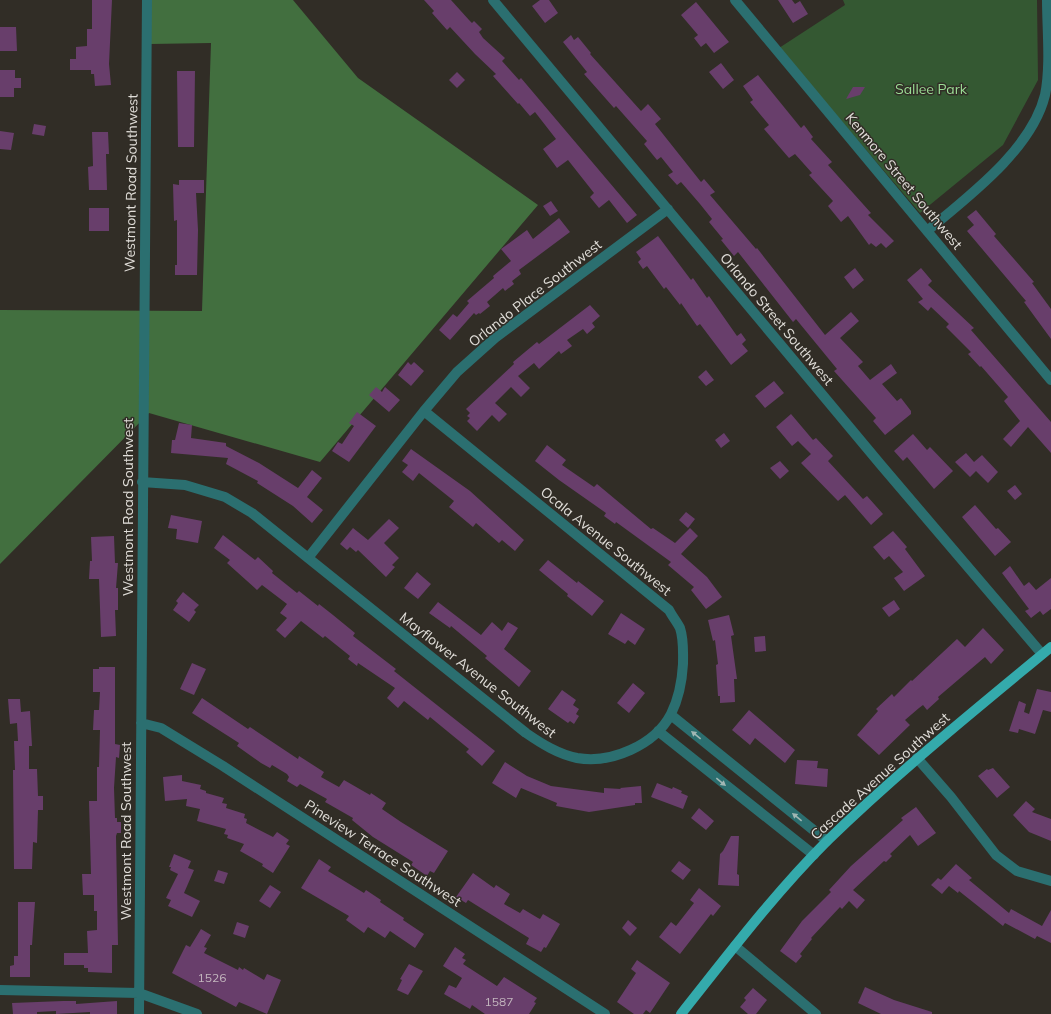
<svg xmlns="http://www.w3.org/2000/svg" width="1051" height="1014" font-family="Mulish,sans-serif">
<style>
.green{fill:#345832}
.forest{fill:#426f3f}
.building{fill:#683e6b}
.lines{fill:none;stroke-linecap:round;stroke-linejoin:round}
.minor{stroke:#2b6f70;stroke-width:10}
.major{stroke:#34aaac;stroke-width:10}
.oneway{fill:#a1b7b4}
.labels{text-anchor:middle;stroke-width:3;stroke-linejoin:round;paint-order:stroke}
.number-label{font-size:12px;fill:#c3b6be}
.park-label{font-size:14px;fill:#9adc94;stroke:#312d26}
.street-label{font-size:14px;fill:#e1ded9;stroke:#312d26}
</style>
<rect width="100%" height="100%" fill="#312d26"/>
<!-- green -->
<path class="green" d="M 843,0 L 1037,0 L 1038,80 L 1003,145 L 920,213 L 779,48 L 845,5 Z"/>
<!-- forest -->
<path class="forest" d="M 150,0 L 293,0 L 358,78 L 538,205 L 320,462 L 149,413 L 0,564 L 0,310 L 202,311 L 211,43 L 150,44 Z"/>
<!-- building -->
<path class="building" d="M 92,0 L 112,0 L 109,64 L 111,85 L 95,86 L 94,74 L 91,74 L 91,70 L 70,70 L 70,59 L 76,59 L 76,47 L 87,46 L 87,29 L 92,29 Z
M 424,0 L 451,0 L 469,20 L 472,23 L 474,21 L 482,29 L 479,32 L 483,38 L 505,58 L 502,61 L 519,80 L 521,78 L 637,215 L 627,223 L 609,200 L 599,208 L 590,197 L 594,193 L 568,160 L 557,168 L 543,149 L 556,139 L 535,112 L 530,116 L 519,103 L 518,104 L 493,76 L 496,74 L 475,54 L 450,27 L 447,30 L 432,13 L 434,11 Z
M 540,0 L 549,0 L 558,13 L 545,23 L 532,6 Z
M 778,0 L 792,0 L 795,4 L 800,1 L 808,14 L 793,23 Z
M 696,2 L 729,42 L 714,53 L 706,43 L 701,47 L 694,38 L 698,35 L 681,15 Z
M 0,27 L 16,27 L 17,51 L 0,51 Z
M 571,35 L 574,40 L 578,37 L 591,53 L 590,54 L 641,111 L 648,104 L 661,119 L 655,124 L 701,182 L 704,179 L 715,192 L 710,195 L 756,249 L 757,248 L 825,335 L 851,312 L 859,321 L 840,338 L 863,362 L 858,366 L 870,380 L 891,364 L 897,373 L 882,384 L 897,401 L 901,398 L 911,411 L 911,414 L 885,435 L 873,421 L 876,418 L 834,371 L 837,369 L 796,319 L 793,322 L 738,252 L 734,256 L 721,240 L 723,239 L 709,222 L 712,219 L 700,204 L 681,182 L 677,185 L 668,175 L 673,172 L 661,157 L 657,160 L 644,144 L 647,141 L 616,106 L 614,108 L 584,74 L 587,72 L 563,42 Z
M 721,63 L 734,80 L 723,89 L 709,72 Z
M 0,70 L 15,70 L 15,78 L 21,78 L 21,88 L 14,88 L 14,97 L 0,97 Z
M 177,71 L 195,71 L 194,147 L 178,147 Z
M 457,72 L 465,80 L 457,88 L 449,80 Z
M 758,75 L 801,128 L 804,125 L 813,137 L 811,139 L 832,162 L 828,165 L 871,213 L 868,215 L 894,241 L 886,248 L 881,243 L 876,247 L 871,243 L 869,245 L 848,216 L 841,222 L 828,206 L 833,201 L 809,175 L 812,173 L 795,154 L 789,158 L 764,129 L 769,125 L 750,102 L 753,100 L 743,86 Z
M 853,87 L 865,87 L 860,95 L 846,99 Z
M 34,124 L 46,126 L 44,136 L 32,134 Z
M 0,131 L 14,133 L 11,150 L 0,149 Z
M 92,132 L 108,132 L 109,154 L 106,154 L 107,190 L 89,190 L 88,167 L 93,166 Z
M 179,180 L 204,180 L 204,193 L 196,193 L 198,230 L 197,275 L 175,275 L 175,265 L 177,265 L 177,220 L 174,221 L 173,184 L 179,185 Z
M 551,201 L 558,211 L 550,216 L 543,206 Z
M 89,208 L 109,208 L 109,231 L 89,231 Z
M 976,210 L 996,234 L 994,236 L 1034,282 L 1032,283 L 1051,309 L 1051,339 L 1024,302 L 1026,301 L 967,231 L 974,225 L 967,217 Z
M 559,218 L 570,232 L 519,270 L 521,274 L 512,281 L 514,284 L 505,291 L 503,288 L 487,302 L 490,306 L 480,314 L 479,313 L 476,315 L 474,313 L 450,340 L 439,330 L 453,314 L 457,317 L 469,303 L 467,301 L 494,278 L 493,276 L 511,261 L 501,249 L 527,230 L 533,239 Z
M 658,236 L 691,280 L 693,278 L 707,298 L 709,296 L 737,336 L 741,333 L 746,340 L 742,344 L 748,351 L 731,365 L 700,324 L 697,326 L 681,303 L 680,305 L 666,287 L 664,289 L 647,266 L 643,269 L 638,262 L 641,259 L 636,252 Z
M 855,268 L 864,280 L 853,289 L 844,277 Z
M 921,268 L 932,281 L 928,285 L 974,328 L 971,330 L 1051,422 L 1051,453 L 1028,427 L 1011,447 L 1003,439 L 1020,421 L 1004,401 L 1008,397 L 981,366 L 980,367 L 968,354 L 971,352 L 946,327 L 949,324 L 931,307 L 928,311 L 918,302 L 923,299 L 907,280 Z
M 590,305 L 600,316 L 592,323 L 595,327 L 587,334 L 583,329 L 567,340 L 572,346 L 561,354 L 559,351 L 539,369 L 534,363 L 518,376 L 530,388 L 521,397 L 511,387 L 495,403 L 507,414 L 499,422 L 492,415 L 477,431 L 467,421 L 470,418 L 467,416 L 470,413 L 466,409 L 514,364 L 513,362 L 537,342 L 539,344 Z
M 408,362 L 411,365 L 414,362 L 424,371 L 411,386 L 398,375 Z
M 706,370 L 714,380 L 706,386 L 698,377 Z
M 774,381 L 784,393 L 765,408 L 755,396 Z
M 376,387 L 382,392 L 385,387 L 400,400 L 389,412 L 369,395 Z
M 357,412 L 376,426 L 349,462 L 332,451 L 338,442 L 342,444 L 354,426 L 349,423 Z
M 791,414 L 813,440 L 816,438 L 833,456 L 828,461 L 863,499 L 867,496 L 883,514 L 871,525 L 845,495 L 838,501 L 801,463 L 811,454 L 798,441 L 792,446 L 776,427 Z
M 179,423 L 192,425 L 191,438 L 226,443 L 226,446 L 259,463 L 298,488 L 312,470 L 322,478 L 307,497 L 323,510 L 312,523 L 293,506 L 257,483 L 258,481 L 226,464 L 228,458 L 171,453 L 172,440 L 175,440 Z
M 724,433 L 730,441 L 721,448 L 715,440 Z
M 913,434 L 927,450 L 930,447 L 953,471 L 934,489 L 907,457 L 903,461 L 894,451 Z
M 547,445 L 566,460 L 562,465 L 594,487 L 597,484 L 651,529 L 653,528 L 675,543 L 690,528 L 698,536 L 681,554 L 707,577 L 722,597 L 706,609 L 691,590 L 694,587 L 668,565 L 671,562 L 616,522 L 615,524 L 604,516 L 606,513 L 559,480 L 535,461 Z
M 411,449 L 470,491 L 524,540 L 515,551 L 502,540 L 499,543 L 476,523 L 473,527 L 449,507 L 454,501 L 419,473 L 413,481 L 402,472 L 408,465 L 402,461 Z
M 966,453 L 974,462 L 982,455 L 998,472 L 988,483 L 976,471 L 970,477 L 955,462 Z
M 780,461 L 789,471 L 780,479 L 770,468 Z
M 1015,485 L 1022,494 L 1015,500 L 1007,491 Z
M 975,505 L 996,529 L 998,528 L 1011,542 L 995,556 L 962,517 Z
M 686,512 L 695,519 L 688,528 L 679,520 Z
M 171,515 L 202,521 L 198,543 L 176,539 L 177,529 L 168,528 Z
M 389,519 L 399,528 L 384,543 L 399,558 L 392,565 L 395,567 L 386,577 L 358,550 L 356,552 L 350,547 L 347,550 L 340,544 L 353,528 L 368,540 Z
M 893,531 L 907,547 L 905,549 L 925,576 L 904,591 L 894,578 L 903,572 L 889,556 L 884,560 L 873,547 Z
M 223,535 L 255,560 L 258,557 L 273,571 L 272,573 L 297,593 L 299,591 L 318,606 L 319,604 L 333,615 L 355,633 L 353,636 L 396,669 L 394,671 L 495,751 L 482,766 L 466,752 L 469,749 L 430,717 L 428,720 L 404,701 L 398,708 L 387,698 L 395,688 L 358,663 L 357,666 L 348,659 L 350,656 L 325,636 L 323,638 L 301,621 L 285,638 L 276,630 L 287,618 L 280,613 L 287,604 L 262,585 L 257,590 L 227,563 L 230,560 L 214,548 Z
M 114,536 L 115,563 L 118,563 L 116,588 L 118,588 L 118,610 L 115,610 L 116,636 L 101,637 L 99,579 L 89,579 L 90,561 L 92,561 L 91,537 Z
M 548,560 L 577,583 L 578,581 L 604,601 L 592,616 L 567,596 L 568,594 L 539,570 Z
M 1010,566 L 1024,586 L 1029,582 L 1036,590 L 1051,578 L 1051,609 L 1043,615 L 1040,611 L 1031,618 L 1025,611 L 1029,609 L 1002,573 Z
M 417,572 L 431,584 L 418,599 L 404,588 Z
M 183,592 L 199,605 L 194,610 L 196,612 L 189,622 L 173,610 L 178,603 L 176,601 Z
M 894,600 L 900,609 L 889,617 L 882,608 Z
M 438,602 L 481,635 L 492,622 L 502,631 L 508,622 L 518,628 L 504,649 L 531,671 L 519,687 L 485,658 L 487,656 L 451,626 L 450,628 L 429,613 Z
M 621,613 L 645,629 L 635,645 L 628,640 L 625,644 L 608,634 Z
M 729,615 L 734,635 L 731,636 L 737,679 L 734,679 L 735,702 L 720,703 L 720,696 L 718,696 L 716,665 L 718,664 L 715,640 L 713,641 L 708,620 Z
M 983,628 L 1004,650 L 991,664 L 985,657 L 938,697 L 939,699 L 927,710 L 923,705 L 919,708 L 905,720 L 910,725 L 879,755 L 857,735 L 878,711 L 876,709 L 892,694 L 894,697 L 911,680 L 912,681 L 957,639 L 965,647 Z
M 765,636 L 766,651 L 755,652 L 754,637 Z
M 192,663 L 206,669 L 194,695 L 180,689 Z
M 99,667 L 115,667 L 115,744 L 120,745 L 119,758 L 116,757 L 114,788 L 115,818 L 117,818 L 117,822 L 121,822 L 121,833 L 117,833 L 116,836 L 118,945 L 112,945 L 112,973 L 88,972 L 88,968 L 84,968 L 84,965 L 64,965 L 64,953 L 88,953 L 87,931 L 97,930 L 97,911 L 94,911 L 94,895 L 83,895 L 82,874 L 91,874 L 89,801 L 97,801 L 97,767 L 99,767 L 100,730 L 93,730 L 94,710 L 99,710 L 100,692 L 93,692 L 93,669 L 99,669 Z
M 633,683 L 645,693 L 629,713 L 617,703 Z
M 1037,689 L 1051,692 L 1051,712 L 1043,710 L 1035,734 L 1019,729 L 1018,733 L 1009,731 L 1019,701 L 1026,704 L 1024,712 L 1029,714 Z
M 562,690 L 576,700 L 573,705 L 579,709 L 576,714 L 579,716 L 574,724 L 570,721 L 568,723 L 548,709 Z
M 202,698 L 248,729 L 250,727 L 298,759 L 299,756 L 324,772 L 321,777 L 339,787 L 344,780 L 370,795 L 371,793 L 386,803 L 382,809 L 401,822 L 448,851 L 434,873 L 430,871 L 427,876 L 411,865 L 413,862 L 373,837 L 352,820 L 353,818 L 325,802 L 327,799 L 300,784 L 297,787 L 287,781 L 289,777 L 287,774 L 272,765 L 270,768 L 261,763 L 237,746 L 239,743 L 192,713 Z
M 8,699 L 20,699 L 21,712 L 30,711 L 32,746 L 29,746 L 29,769 L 37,769 L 38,796 L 43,796 L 43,810 L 38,810 L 37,843 L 33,842 L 32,869 L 14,869 L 13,770 L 15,770 L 14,741 L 18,741 L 17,723 L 10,724 Z
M 749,710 L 795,750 L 785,763 L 755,738 L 750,745 L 732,730 Z
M 797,760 L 818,761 L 817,768 L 828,769 L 827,787 L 795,784 Z
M 505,762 L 527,776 L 551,786 L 604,793 L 604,788 L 621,789 L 620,788 L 641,786 L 642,803 L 635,803 L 635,805 L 589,812 L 556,806 L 557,803 L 521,788 L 516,798 L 492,783 Z
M 993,768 L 1010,787 L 997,798 L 978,776 L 987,769 L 988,770 Z
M 182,775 L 182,781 L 201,785 L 200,789 L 206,791 L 206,793 L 224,798 L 222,803 L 227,804 L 226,808 L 245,814 L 244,818 L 247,819 L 246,823 L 273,837 L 277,832 L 289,840 L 286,844 L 290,846 L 273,873 L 262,866 L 263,864 L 240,851 L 244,844 L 227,838 L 228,835 L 224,834 L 226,829 L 197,821 L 200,809 L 186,806 L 187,799 L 165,801 L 163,777 Z
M 657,783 L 672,789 L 673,787 L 682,791 L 681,793 L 688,796 L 683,809 L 651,797 Z
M 1026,801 L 1035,809 L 1032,812 L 1051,819 L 1051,841 L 1029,832 L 1013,815 Z
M 916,807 L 936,833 L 918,846 L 910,835 L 890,854 L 892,856 L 886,862 L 884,861 L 853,890 L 865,900 L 857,909 L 849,901 L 842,909 L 840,907 L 811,938 L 812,939 L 800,954 L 802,956 L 796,963 L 780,951 L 802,921 L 831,892 L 829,890 L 851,866 L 903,820 L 901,818 Z
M 699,808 L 714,821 L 706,830 L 691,818 Z
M 731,836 L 739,836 L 737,874 L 739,875 L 739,886 L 718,885 L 720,854 L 723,851 Z
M 174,854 L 191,861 L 188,868 L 194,870 L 184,893 L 200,901 L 192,917 L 168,906 L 171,900 L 166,898 L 178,874 L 170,870 L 171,867 L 169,867 Z
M 319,859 L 331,867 L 328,871 L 364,893 L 366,890 L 381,900 L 380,902 L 404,918 L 403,920 L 424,934 L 415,948 L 390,931 L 385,938 L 368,927 L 364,933 L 346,920 L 349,916 L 301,888 Z
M 679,861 L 691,870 L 683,880 L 671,871 Z
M 956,864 L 972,878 L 969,880 L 1009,913 L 1011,909 L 1042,926 L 1051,910 L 1051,943 L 1037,936 L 1035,939 L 1005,923 L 1003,926 L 959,891 L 958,893 L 949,886 L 942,894 L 931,885 L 938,878 L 941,880 Z
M 218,870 L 228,873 L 224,884 L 214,881 Z
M 473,873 L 494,888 L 496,885 L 510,894 L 504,904 L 520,913 L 523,909 L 538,918 L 540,919 L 543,914 L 560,924 L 546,948 L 544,947 L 541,952 L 526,944 L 529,938 L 468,900 L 466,903 L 456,897 Z
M 270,885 L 281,892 L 270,908 L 259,901 Z
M 699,888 L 721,906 L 713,916 L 711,914 L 680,954 L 659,937 L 671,922 L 676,926 L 694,903 L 690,900 Z
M 18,902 L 35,902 L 32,945 L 30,945 L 30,977 L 10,977 L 10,966 L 14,965 L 14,956 L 18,956 Z
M 628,920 L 637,928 L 630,936 L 622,928 Z
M 237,922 L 249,926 L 245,938 L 233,934 Z
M 201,929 L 211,935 L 204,947 L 207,948 L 204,953 L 238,970 L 239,967 L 243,970 L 244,968 L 264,980 L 267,974 L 281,980 L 267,1014 L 239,1002 L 236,1007 L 172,973 L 186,945 L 190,947 Z
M 455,947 L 465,954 L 462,958 L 466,960 L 463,964 L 497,986 L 504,977 L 537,998 L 534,1002 L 536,1003 L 529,1014 L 485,1014 L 472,1005 L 470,1009 L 444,994 L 449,985 L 456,988 L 462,978 L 443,966 Z
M 637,960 L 670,983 L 650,1013 L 646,1010 L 643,1014 L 634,1014 L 617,1002 L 636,973 L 631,969 Z
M 409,964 L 423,971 L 408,995 L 397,990 L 402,980 L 400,979 Z
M 865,987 L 894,1000 L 932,1012 L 932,1014 L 881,1014 L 858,1003 Z
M 753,988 L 767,1000 L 756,1014 L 748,1014 L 740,1007 L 746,1000 L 744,998 Z
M 63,1001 L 76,1001 L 76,1004 L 117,1001 L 117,1014 L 90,1014 L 90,1012 L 56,1014 L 56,1011 L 37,1012 L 37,1014 L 13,1014 L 12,1003 Z"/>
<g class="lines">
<!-- minor -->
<path class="minor" d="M 493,0 L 881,465 L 1042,654
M 735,0 L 1051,380
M 927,231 C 969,196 1032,149 1045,95 C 1051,66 1047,29 1047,0
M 142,482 L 185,485 L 225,497 L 252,513 L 526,733 C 542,744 558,754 577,758 C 611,764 655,745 671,714 C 679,698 682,682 683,664 C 683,653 684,640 680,628 C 677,622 672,616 669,610 L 424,411
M 308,558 L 424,411 L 457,372 L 495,338 L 668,209
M 671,715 L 827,841
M 141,723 L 161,728 L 223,766 L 605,1014
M 658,731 L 814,855
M 917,758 L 951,797 L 996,855 L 1017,871 L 1051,881
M 735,946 L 816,1014
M 0,990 L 139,993 L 197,1014
M 139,1014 L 147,0"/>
<!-- major -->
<path class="major" d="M 681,1014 C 728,955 774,894 827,841 C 898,772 975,710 1051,647"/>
</g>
<!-- one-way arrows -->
<defs><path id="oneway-solid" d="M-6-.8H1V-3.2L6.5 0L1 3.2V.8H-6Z"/></defs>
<g class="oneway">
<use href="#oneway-solid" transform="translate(696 735) rotate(-141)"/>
<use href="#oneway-solid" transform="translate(721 782) rotate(39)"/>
<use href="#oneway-solid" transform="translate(797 817) rotate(-141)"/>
</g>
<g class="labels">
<!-- number labels -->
<g class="number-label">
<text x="212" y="982">1526</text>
<text x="499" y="1006">1587</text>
</g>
<!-- park labels -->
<g class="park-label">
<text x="931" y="94">Sallee Park</text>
</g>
<!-- street labels -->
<g class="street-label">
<text transform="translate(904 181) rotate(50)" y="5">Kenmore Street Southwest</text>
<text transform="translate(131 183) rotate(-89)" y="5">Westmont Road Southwest</text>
<text transform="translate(535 293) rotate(-38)" y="5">Orlando Place Southwest</text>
<text transform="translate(777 319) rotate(50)" y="5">Orlando Street Southwest</text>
<text transform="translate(128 507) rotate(-90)" y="5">Westmont Road Southwest</text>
<text transform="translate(606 541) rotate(39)" y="5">Ocala Avenue Southwest</text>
<text transform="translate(478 675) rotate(38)" y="5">Mayflower Avenue Southwest</text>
<text transform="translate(880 776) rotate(-42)" y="5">Cascade Avenue Southwest</text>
<text transform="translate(126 831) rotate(-90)" y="5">Westmont Road Southwest</text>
<text transform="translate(383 853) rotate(33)" y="5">Pineview Terrace Southwest</text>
</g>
</g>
</svg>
